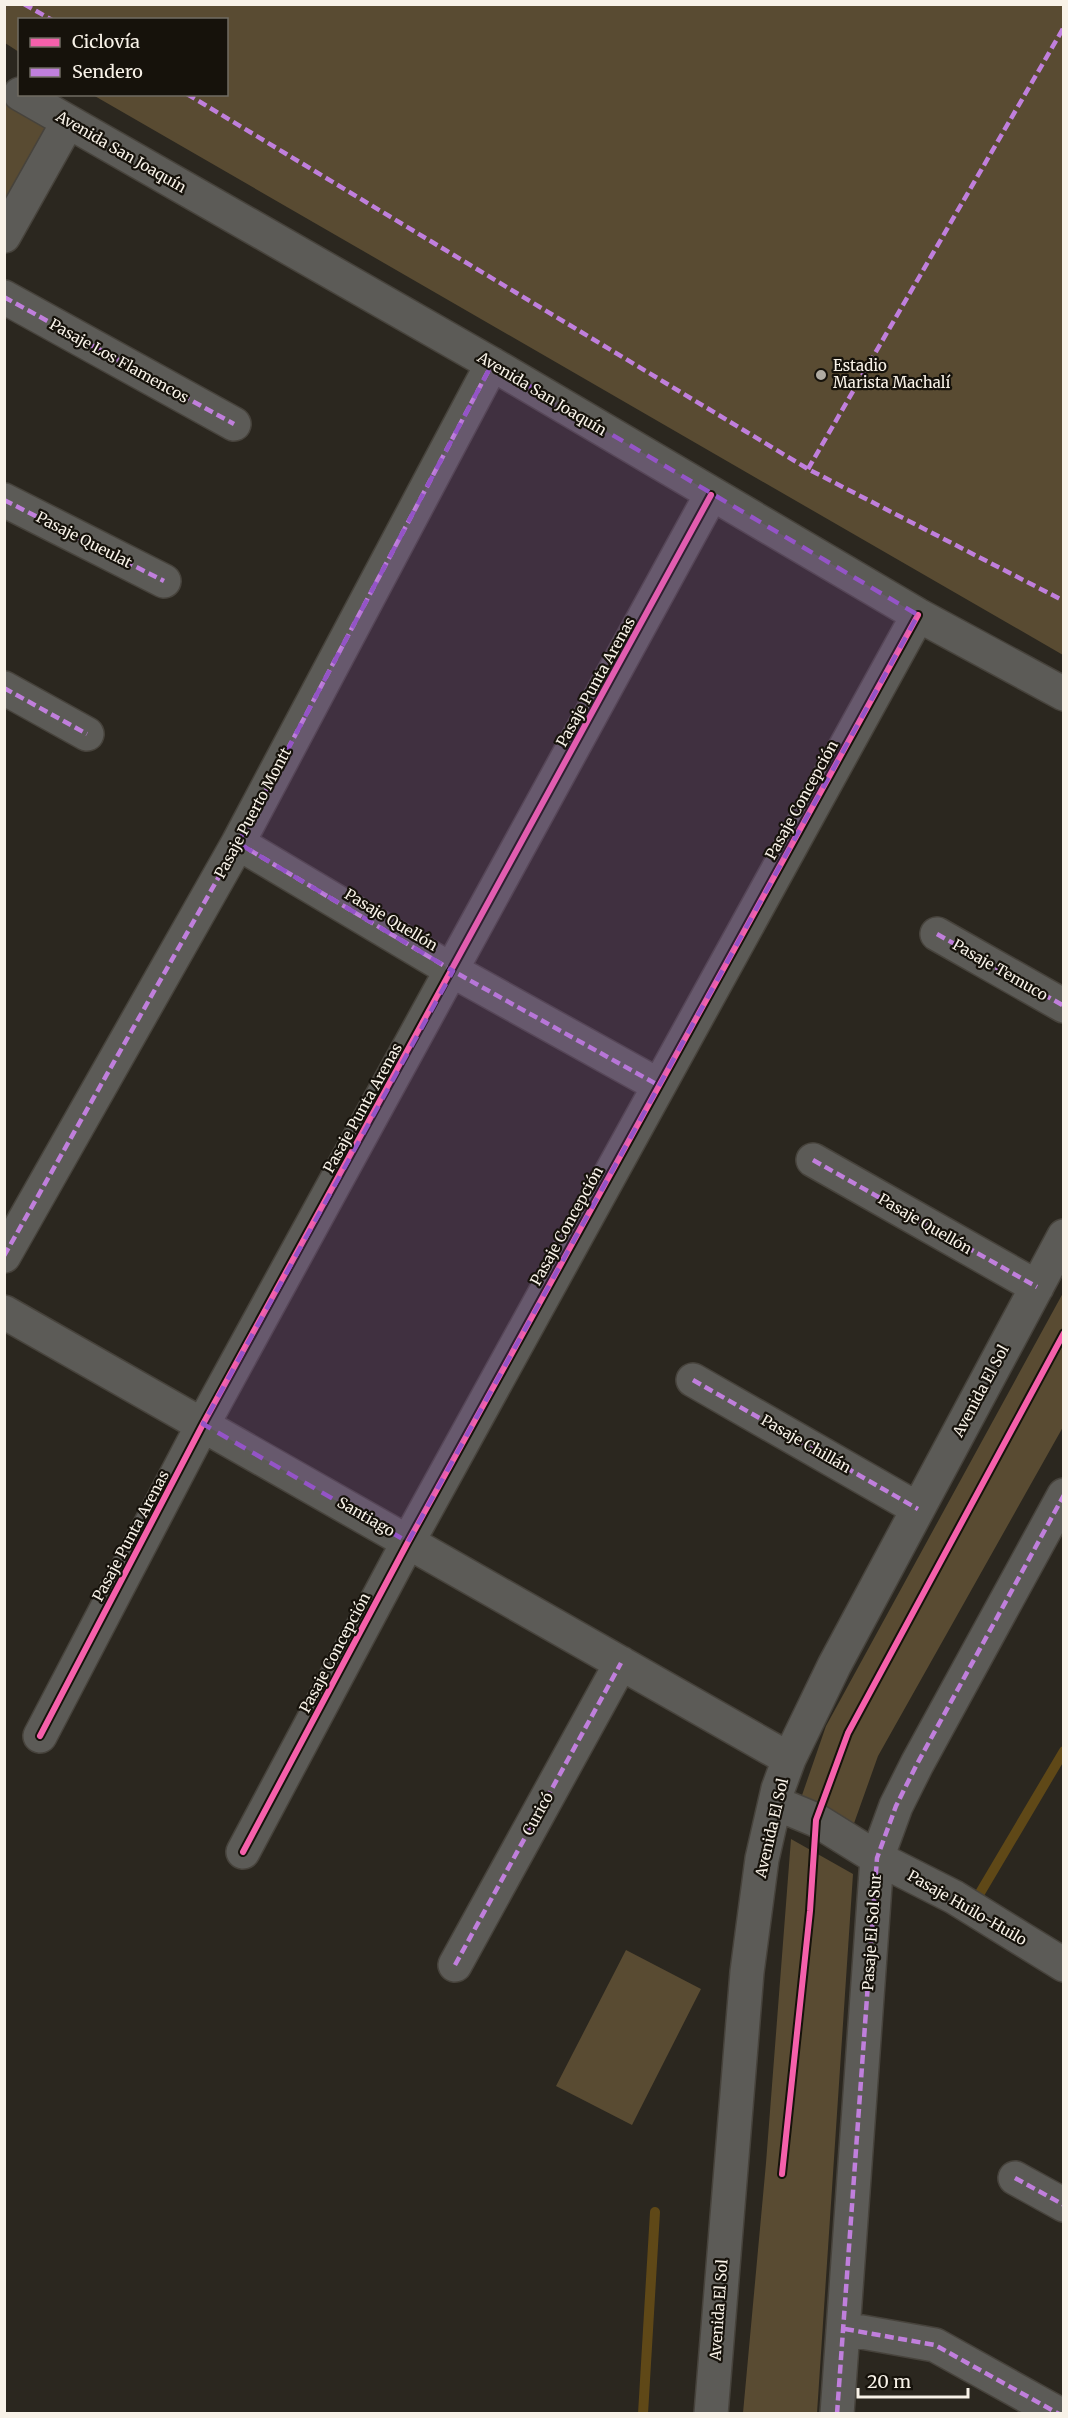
<svg xmlns="http://www.w3.org/2000/svg" width="1068" height="2418" font-family="Merriweather,serif">
<style>
.green{fill:#594b32}
.lines{fill:none;stroke-linecap:round;stroke-linejoin:round}
.stream{stroke:#5f4817;stroke-width:10}
.minor-casing{stroke:#47433c;stroke-width:36}
.minor{stroke:#5c5b57;stroke-width:33}
.quiet{stroke:#c07fdc;stroke-width:4.5;stroke-dasharray:9 4.5;stroke-linecap:butt}
.cycleway-casing{stroke:#16120b;stroke-width:10}
.cycleway{stroke:#f560ab;stroke-width:6}
.marked{fill:#9454c7;fill-opacity:0.2;stroke:#9454c7;stroke-width:4.5;stroke-dasharray:12 8;stroke-linejoin:round}
.poi-dot{fill:#b0aba2;stroke:#16120b;stroke-width:2}
.labels{text-anchor:middle;stroke-width:4.5;stroke-linejoin:round;paint-order:stroke}
.street-label{font-size:15px;fill:#f8f2e8;stroke:#16120b}
.poi-label{font-size:15px;fill:#f8f2e8;stroke:#16120b;text-anchor:start}
</style>
<rect width="100%" height="100%" fill="#2b271f"/>
<!-- green -->
<path class="green" d="M 5,4 L 1063,5 L 1063,655 L 93,95 L 226,94 L 226,20 L 20,20 L 19,52 L 5,43 Z
M 5,99 L 47,124 L 5,199 Z
M 1063,1293 L 1063,1427 L 878,1756 L 852,1829 L 800,1801 L 826,1726 Z
M 791,1839 L 853,1874 L 817,2413 L 743,2413 L 766,2163 Z
M 626,1950 L 701,1989 L 632,2125 L 556,2086 Z"/>
<g class="lines">
<!-- stream -->
<path class="stream" d="M 977,1898 L 1064,1751
M 643,2414 L 655,2212"/>
<defs>
<path id="minor" d="M 20,94 L 492,364 L 918,615 L 1064,694
M 4,236 L 68,122
M 4,297 L 234,424
M 4,500 L 164,581
M 4,688 L 87,734
M 238,843 L 453,971 L 658,1085
M 937,934 L 1064,1006
M 813,1160 L 1037,1287
M 4,1256 L 238,843 L 492,364
M 4,1312 L 789,1759
M 693,1380 L 918,1509
M 40,1736 L 203,1424 L 711,495
M 775,1803 L 816,1820 L 877,1858 L 954,1897 L 1064,1965
M 243,1852 L 408,1542 L 918,615
M 455,1965 L 621,1663
M 1015,2178 L 1064,2205
M 845,2329 L 935,2345 L 1059,2414
M 711,2414 L 747,1972 L 762,1859 L 778,1789 L 789,1759 L 834,1666 L 1064,1236
M 837,2414 L 877,1858 L 896,1806 L 917,1764 L 1064,1495"/>
</defs>
<!-- minor casing -->
<use href="#minor" class="minor-casing"/>
<!-- minor -->
<use href="#minor" class="minor"/>
<!-- quiet -->
<path class="quiet" d="M 24,4 L 52,20
M 187,94 L 808,469 L 1064,601
M 4,297 L 234,424
M 808,469 L 1064,27
M 4,500 L 164,581
M 4,688 L 87,734
M 238,843 L 453,971 L 658,1085
M 937,934 L 1064,1006
M 813,1160 L 1037,1287
M 4,1256 L 238,843 L 492,364
M 693,1380 L 918,1509
M 455,1965 L 621,1663
M 1015,2178 L 1064,2205
M 845,2329 L 935,2345 L 1059,2414
M 837,2414 L 877,1858 L 896,1806 L 917,1764 L 1064,1495"/>
<defs>
<path id="cycleway" d="M 40,1736 L 203,1424 L 711,495
M 243,1852 L 408,1542 L 918,615
M 782,2174 L 810,1911 L 816,1820 L 848,1733 L 1064,1333"/>
</defs>
<!-- cycleway casing -->
<use href="#cycleway" class="cycleway-casing"/>
<!-- cycleway -->
<use href="#cycleway" class="cycleway"/>
</g>
<!-- marked area -->
<path class="marked" d="M 492,364 L 918,615 L 408,1542 L 203,1424 L 453,971 L 238,843 Z"/>
<!-- markers -->
<circle class="poi-dot" cx="821" cy="375" r="6"/>
<g class="labels">
<!-- street labels -->
<g class="street-label">
<text transform="translate(121 152) rotate(30)" y="5">Avenida San Joaquín</text>
<text transform="translate(119 361) rotate(29)" y="5">Pasaje Los Flamencos</text>
<text transform="translate(542 394) rotate(31)" y="5">Avenida San Joaquín</text>
<text transform="translate(84 540) rotate(27)" y="5">Pasaje Queulat</text>
<text transform="translate(596 682) rotate(-61)" y="5">Pasaje Punta Arenas</text>
<text transform="translate(802 800) rotate(-61)" y="5">Pasaje Concepción</text>
<text transform="translate(253 813) rotate(-62)" y="5">Pasaje Puerto Montt</text>
<text transform="translate(391 920) rotate(31)" y="5">Pasaje Quellón</text>
<text transform="translate(1000 970) rotate(30)" y="5">Pasaje Temuco</text>
<text transform="translate(363 1108) rotate(-61)" y="5">Pasaje Punta Arenas</text>
<text transform="translate(925 1224) rotate(30)" y="5">Pasaje Quellón</text>
<text transform="translate(567 1226) rotate(-61)" y="5">Pasaje Concepción</text>
<text transform="translate(981 1391) rotate(-62)" y="5">Avenida El Sol</text>
<text transform="translate(806 1444) rotate(30)" y="5">Pasaje Chillán</text>
<text transform="translate(366 1517) rotate(30)" y="5">Santiago</text>
<text transform="translate(131 1536) rotate(-62)" y="5">Pasaje Punta Arenas</text>
<text transform="translate(335 1653) rotate(-62)" y="5">Pasaje Concepción</text>
<text transform="translate(538 1814) rotate(-61)" y="5">Curicó</text>
<text transform="translate(772 1828) rotate(-77)" y="5">Avenida El Sol</text>
<text transform="translate(967 1908) rotate(30)" y="5">Pasaje Huilo-Huilo</text>
<text transform="translate(872 1932) rotate(-86)" y="5">Pasaje El Sol Sur</text>
<text transform="translate(719 2310) rotate(-86)" y="5">Avenida El Sol</text>
</g>
<!-- poi labels -->
<g class="poi-label">
<text x="833" y="371">Estadio<tspan x="833" dy="17">Marista Machalí</tspan></text>
</g>
</g>
<!-- border -->
<rect width="1068" height="2418" fill="none" stroke="#f8f2e8" stroke-width="12"/>
<!-- legend -->
<rect x="18" y="18" width="210" height="78" fill="#16120b" stroke="#706c63" stroke-width="1.5"/>
<rect x="30" y="38" width="30" height="9" fill="#f560ab" stroke="#706c63" stroke-width="1.5"/>
<text x="72" y="48" font-size="18" fill="#f8f2e8">Ciclovía</text>
<rect x="30" y="68" width="30" height="9" fill="#c07fdc" stroke="#706c63" stroke-width="1.5"/>
<text x="72" y="78" font-size="18" fill="#f8f2e8">Sendero</text>
<!-- scale -->
<path d="M858 2388v9h110v-9" fill="none" stroke="#f8f2e8" stroke-width="3"/>
<text x="867" y="2388" font-size="18" fill="#f8f2e8" stroke="#16120b" stroke-width="4.5" paint-order="stroke">20 m</text>
</svg>
